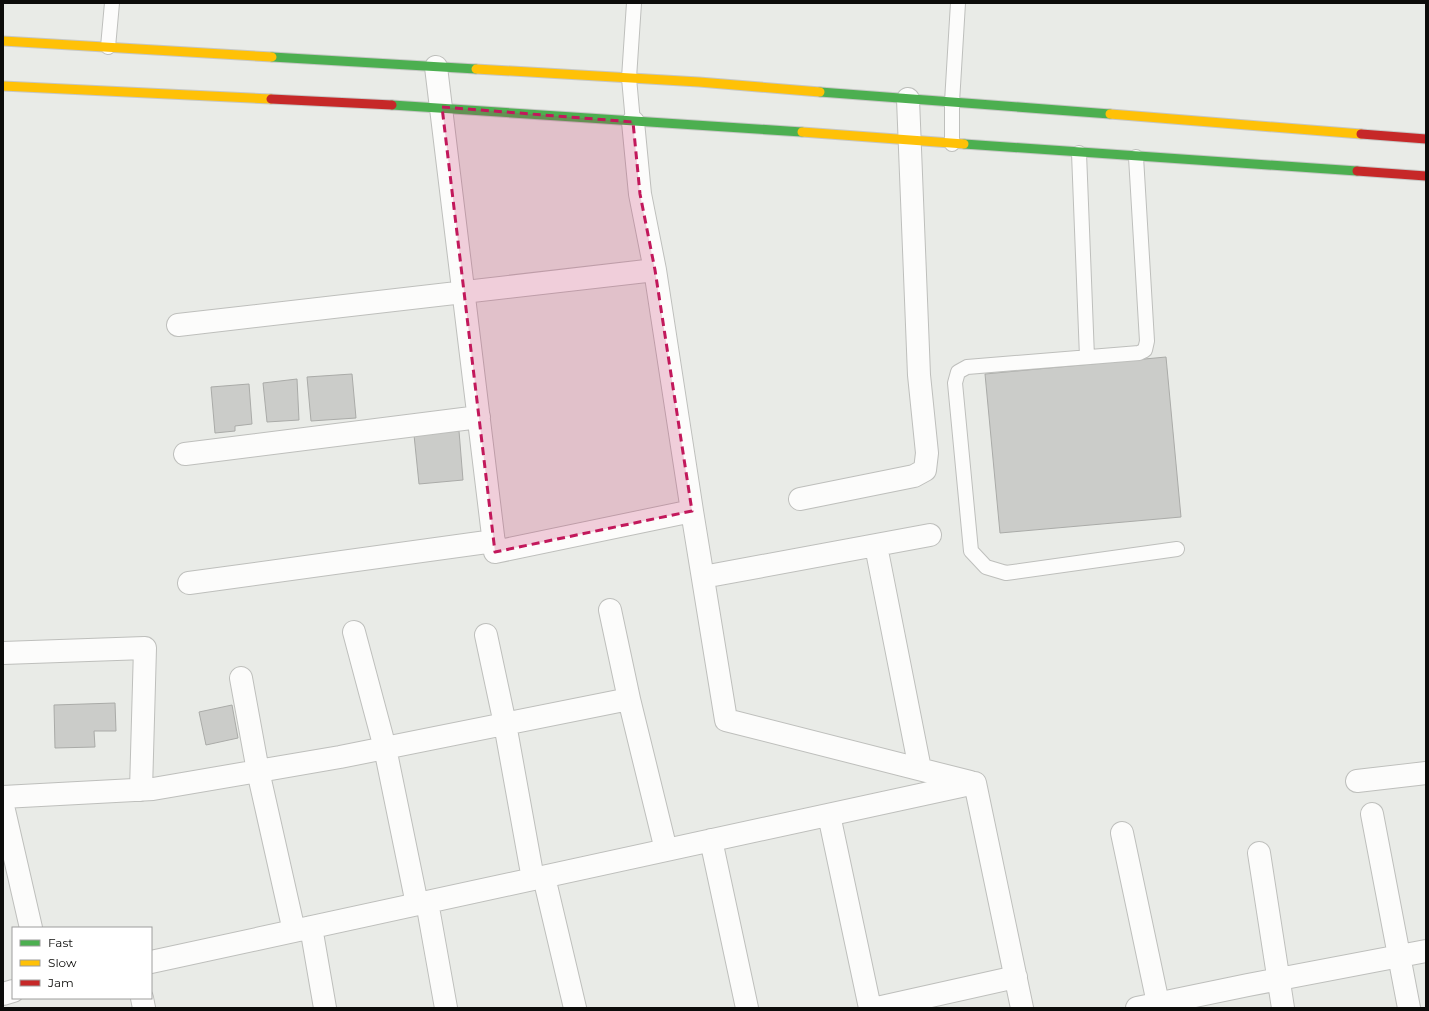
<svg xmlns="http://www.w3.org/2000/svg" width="1429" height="1011" font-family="Montserrat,sans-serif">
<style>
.building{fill:#cbccc9;stroke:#aaaba8}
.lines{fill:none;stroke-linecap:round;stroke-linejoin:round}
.lane-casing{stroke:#bebfbc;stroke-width:16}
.street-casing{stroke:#bebfbc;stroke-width:24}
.fast-casing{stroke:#c6c7c5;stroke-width:11}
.slow-casing{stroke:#c6c7c5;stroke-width:11}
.jam-casing{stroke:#c6c7c5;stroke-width:11}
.lane{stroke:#fcfcfb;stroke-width:14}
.street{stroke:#fcfcfb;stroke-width:22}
.fast{stroke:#4caf50;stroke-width:9}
.slow{stroke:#ffc107;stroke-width:9}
.jam{stroke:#c62828;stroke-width:9}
.marked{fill:#c2185b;fill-opacity:0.2;stroke:#c2185b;stroke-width:3;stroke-dasharray:8 5;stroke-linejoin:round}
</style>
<rect width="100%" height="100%" fill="#e9ebe7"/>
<!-- building -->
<path class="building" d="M 1166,357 L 1181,517 L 1000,533 L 985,374 Z
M 352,374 L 356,418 L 311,421 L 307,377 Z
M 297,379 L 299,420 L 267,422 L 263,383 Z
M 249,384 L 252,424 L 235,426 L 235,431 L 215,433 L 211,387 Z
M 459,431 L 463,480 L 419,484 L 414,435 Z
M 115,703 L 116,731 L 94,731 L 95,747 L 55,748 L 54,705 Z
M 232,705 L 238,738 L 206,745 L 199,712 Z"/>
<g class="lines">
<defs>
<path id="lane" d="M 108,47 L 112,3
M 633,122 L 629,78 L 634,3
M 952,144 L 952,102 L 958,3
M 1079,153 L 1087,357
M 1136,157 L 1147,341 L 1145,350 L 1139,353 L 967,367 L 958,372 L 955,383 L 971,551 L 986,567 L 1006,573 L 1177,549"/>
<path id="street" d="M 436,67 L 495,552 L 692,511
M 633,122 L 640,194 L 655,270 L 692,511 L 726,720 L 970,782
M 178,325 L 655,270
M 185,454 L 479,417
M 800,499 L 914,476 L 925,470 L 927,453 L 919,375 L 908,99
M 876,546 L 920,769
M 703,577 L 930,535
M 189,583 L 494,541
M 610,610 L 629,699
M 354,632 L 385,748 L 417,904
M 486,635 L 505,724 L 533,879
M 3,653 L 145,648 L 141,790
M 241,678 L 258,771 L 294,931
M 1357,781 L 1426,773
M 3,797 L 153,789 L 340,757 L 629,699 L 666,850
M 3,806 L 31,928
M 1372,814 L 1409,1008
M 829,815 L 870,1008
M 1122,833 L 1159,1008
M 711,840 L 747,1008
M 1259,853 L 1283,1008
M 544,877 L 575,1008
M 427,902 L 446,1008
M 311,927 L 325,1008
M 151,962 L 975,783 L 1022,1008
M 3,994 L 13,991
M 142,998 L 144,1008
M 877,1008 L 1016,977
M 1137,1008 L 1248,985 L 1426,951"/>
<path id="fast" d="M 272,57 L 476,69
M 820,92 L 1110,114
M 392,105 L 802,132
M 964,144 L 1357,171"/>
<path id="slow" d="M 3,41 L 272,57
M 476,69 L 699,82 L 820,92
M 3,86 L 271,99
M 1110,114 L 1361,134
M 802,132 L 964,144"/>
<path id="jam" d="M 271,99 L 392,105
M 1361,134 L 1426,139
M 1357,171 L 1426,176"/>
</defs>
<!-- lane casing -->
<use href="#lane" class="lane-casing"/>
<!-- street casing -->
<use href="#street" class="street-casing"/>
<!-- fast casing -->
<use href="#fast" class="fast-casing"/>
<!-- slow casing -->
<use href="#slow" class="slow-casing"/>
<!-- jam casing -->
<use href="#jam" class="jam-casing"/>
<!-- lane -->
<use href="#lane" class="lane"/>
<!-- street -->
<use href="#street" class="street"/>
<!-- fast -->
<use href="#fast" class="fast"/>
<!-- slow -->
<use href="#slow" class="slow"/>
<!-- jam -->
<use href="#jam" class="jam"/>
</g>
<!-- marked area -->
<path class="marked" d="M 442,107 L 633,122 L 640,194 L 655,270 L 692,511 L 495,552 Z"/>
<!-- border -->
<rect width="1429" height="1011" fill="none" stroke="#0c0c0a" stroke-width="8"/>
<!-- legend -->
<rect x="12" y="927" width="140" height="72" fill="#ffffff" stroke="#9e9e9d"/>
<rect x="20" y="940" width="20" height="6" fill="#4caf50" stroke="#9e9e9d"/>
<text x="48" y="947" font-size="12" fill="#0c0c0a">Fast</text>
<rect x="20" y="960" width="20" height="6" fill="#ffc107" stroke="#9e9e9d"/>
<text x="48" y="967" font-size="12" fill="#0c0c0a">Slow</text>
<rect x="20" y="980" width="20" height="6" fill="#c62828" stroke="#9e9e9d"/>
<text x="48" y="987" font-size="12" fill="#0c0c0a">Jam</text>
</svg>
